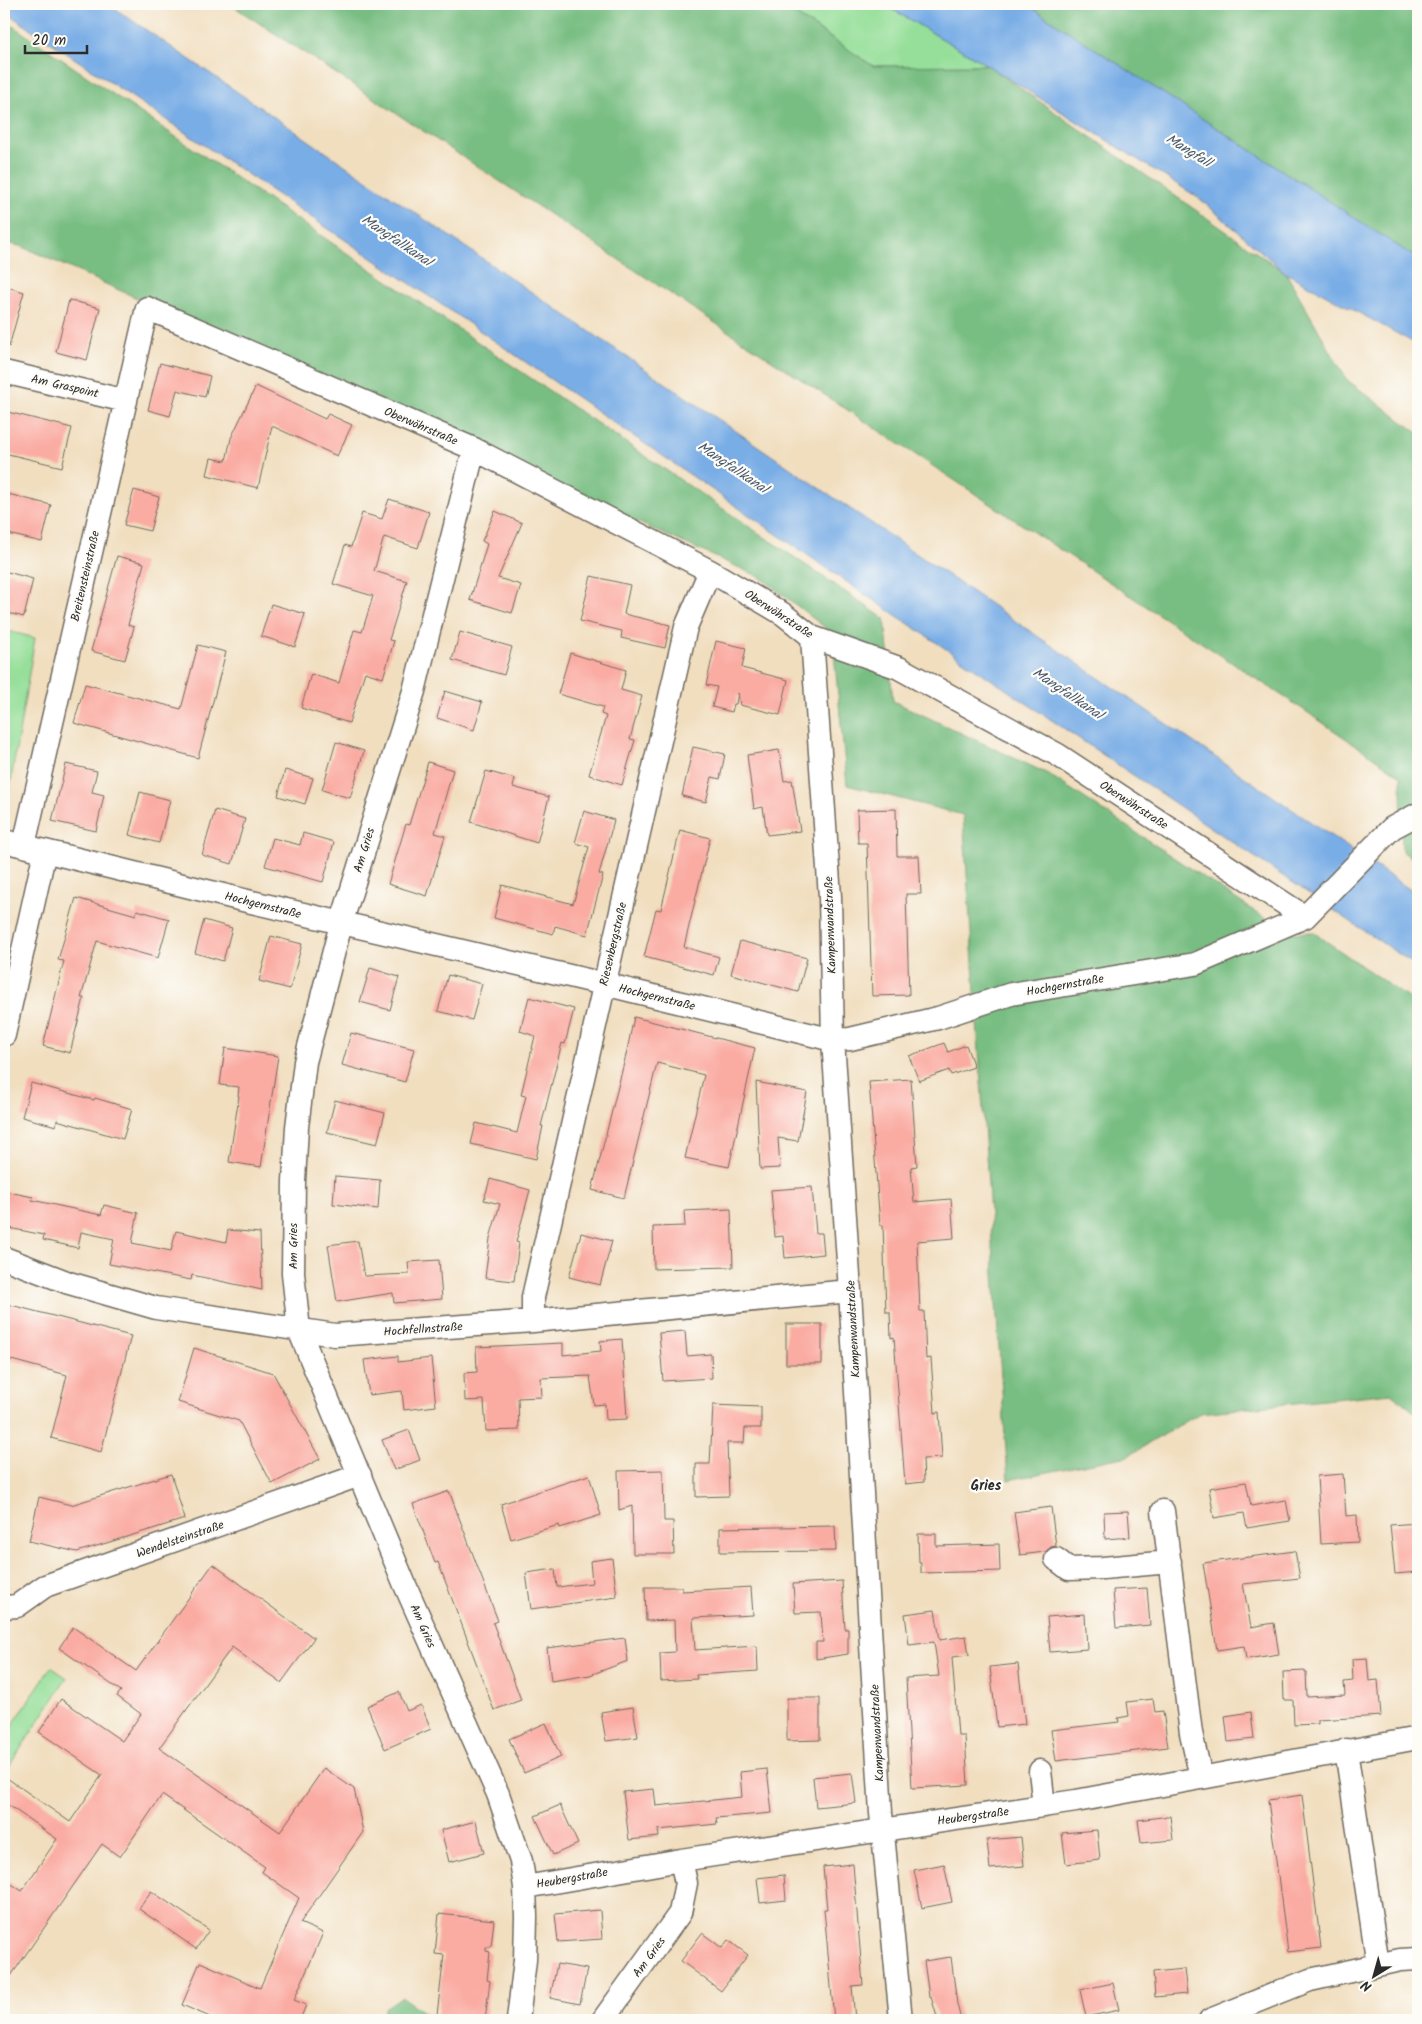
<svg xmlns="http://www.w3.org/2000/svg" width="1422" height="2024" font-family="Kalam,sans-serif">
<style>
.green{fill:#96df9a;stroke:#608562}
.forest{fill:#78be82;stroke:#527456}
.water{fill:#79ade6;stroke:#526c88}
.building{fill:#faaca3}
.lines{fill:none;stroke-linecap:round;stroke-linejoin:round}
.minor-casing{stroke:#706a5f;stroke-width:25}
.minor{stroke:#fff;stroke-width:22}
.labels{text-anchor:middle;stroke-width:4.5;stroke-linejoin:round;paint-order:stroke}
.street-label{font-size:12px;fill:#2b2b2b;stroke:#fdfcf7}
.water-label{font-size:14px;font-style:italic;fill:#46586c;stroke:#fdfcf7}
.neighbourhood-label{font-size:14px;font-weight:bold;fill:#2b2b2b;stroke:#fdfcf7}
</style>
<rect width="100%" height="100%" fill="#fdfcf7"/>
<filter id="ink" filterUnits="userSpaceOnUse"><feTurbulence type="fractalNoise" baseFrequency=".02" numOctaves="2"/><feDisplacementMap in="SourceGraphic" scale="10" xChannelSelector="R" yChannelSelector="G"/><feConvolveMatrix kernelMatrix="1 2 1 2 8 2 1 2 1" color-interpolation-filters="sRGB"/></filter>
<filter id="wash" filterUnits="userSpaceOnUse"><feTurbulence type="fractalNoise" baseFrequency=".0096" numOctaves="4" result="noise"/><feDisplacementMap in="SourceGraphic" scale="20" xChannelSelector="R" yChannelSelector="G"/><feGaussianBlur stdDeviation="1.12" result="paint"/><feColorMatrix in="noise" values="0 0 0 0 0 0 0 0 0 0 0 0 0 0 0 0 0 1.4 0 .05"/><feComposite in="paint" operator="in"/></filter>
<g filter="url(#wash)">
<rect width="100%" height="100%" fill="#f1debf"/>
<!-- green -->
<path class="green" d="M 780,4 L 883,4 L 987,65 L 873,66 Z
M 4,630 L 35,638 L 4,821 Z
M 51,1667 L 67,1678 L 4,1774 L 4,1738 Z"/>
<!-- forest -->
<path class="forest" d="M 230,4 L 780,4 L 873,66 L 987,65 L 1286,273 L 1347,380 L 1418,433 L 1418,862 L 1402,851 L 1401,776 L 1304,710 Z
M 1026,4 L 1418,4 L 1418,259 Z
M 4,20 L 885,619 L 893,701 L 1048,774 L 1287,933 L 1313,932 L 1418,1005 L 1418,1415 L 1391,1393 L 1200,1413 L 1128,1456 L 1008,1480 L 963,815 L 847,785 L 832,633 L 760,577 L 23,247 L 4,242 Z
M 401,1997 L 431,2017 L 432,2020 L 380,2020 L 385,2008 Z"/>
<!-- water -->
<path class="water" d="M 4,4 L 108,4 L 1418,895 L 1418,967 L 863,593 L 448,309 L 4,11 Z
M 883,4 L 1026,4 L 1418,259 L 1418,345 L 1286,273 L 1199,198 L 987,65 Z"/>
<g id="blocks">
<!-- building -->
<path class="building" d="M 4,286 L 24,292 L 9,347 L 4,346 Z
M 69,300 L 100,308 L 87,360 L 56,352 Z
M 160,363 L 210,376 L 205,397 L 177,390 L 170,416 L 148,410 Z
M 256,386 L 325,419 L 328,414 L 352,425 L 337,456 L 272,426 L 258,488 L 207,475 L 211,458 L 226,461 L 231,438 Z
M 4,411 L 72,428 L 62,467 L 4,453 Z
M 134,490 L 159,497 L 150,531 L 124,525 Z
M 4,493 L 51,505 L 42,542 L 4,533 Z
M 389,499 L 429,512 L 418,548 L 384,537 L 374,571 L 407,581 L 389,640 L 394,641 L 383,678 L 365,672 L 349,723 L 301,708 L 311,674 L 339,683 L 354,630 L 362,632 L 373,596 L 333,584 L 345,545 L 351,547 L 362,513 L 382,519 Z
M 495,511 L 522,523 L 498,578 L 521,585 L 512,613 L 470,600 L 487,544 L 482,541 Z
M 117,556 L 144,563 L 128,625 L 134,627 L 125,660 L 91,651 Z
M 4,571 L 33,579 L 24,617 L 4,612 Z
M 591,576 L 630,585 L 624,614 L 670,625 L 665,648 L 621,638 L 622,631 L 580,621 Z
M 271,604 L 305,614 L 295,647 L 261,636 Z
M 460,632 L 512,647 L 504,675 L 452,660 Z
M 716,641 L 746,648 L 742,668 L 788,680 L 780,715 L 740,705 L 738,693 L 736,704 L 734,704 L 732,712 L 712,707 L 717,687 L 706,685 Z
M 198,645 L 226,652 L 198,758 L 74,723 L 85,684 L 181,709 Z
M 570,653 L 626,670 L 621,690 L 642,696 L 630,739 L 635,740 L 622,785 L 589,775 L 606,716 L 601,714 L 603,707 L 558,694 Z
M 445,691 L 482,702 L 474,730 L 437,718 Z
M 336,742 L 364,751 L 350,798 L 322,790 Z
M 693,747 L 725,754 L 720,779 L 712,777 L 706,802 L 682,796 Z
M 779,750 L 784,781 L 792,780 L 800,831 L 767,835 L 763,807 L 754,809 L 747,755 Z
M 428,762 L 453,770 L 435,833 L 445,836 L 427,896 L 388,884 L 406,824 L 409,825 Z
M 66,764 L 97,771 L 92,792 L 104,795 L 96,831 L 52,821 Z
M 285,770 L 313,778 L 305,804 L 278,796 Z
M 486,771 L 515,779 L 513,787 L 549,797 L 537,843 L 471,822 Z
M 140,792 L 170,800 L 159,843 L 129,835 Z
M 896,809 L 897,856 L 919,856 L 921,894 L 906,894 L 909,995 L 872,996 L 867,843 L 858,843 L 857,810 Z
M 215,810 L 245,819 L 232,864 L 202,855 Z
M 584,811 L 614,820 L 599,874 L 603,875 L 587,935 L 555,926 L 553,934 L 494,918 L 502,885 L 573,904 L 589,847 L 575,843 Z
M 680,830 L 710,838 L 684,947 L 719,957 L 714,975 L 644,957 L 656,909 L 661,910 Z
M 303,833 L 334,842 L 323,882 L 265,866 L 273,838 L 300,845 Z
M 76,898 L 136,915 L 137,910 L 169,919 L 158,958 L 97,941 L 81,998 L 84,998 L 70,1053 L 43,1046 L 64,961 L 58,960 Z
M 204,920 L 232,928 L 223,961 L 195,953 Z
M 271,936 L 302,944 L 290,989 L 259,981 Z
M 740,941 L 807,958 L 798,992 L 731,974 Z
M 370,968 L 399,977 L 390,1010 L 360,1002 Z
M 448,975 L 482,984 L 472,1020 L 438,1011 Z
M 529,997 L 574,1009 L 565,1044 L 562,1043 L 541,1126 L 543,1126 L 536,1159 L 471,1144 L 476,1123 L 517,1133 L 526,1096 L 521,1095 L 535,1036 L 520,1031 Z
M 634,1017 L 755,1048 L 729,1167 L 685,1158 L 704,1075 L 657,1063 L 624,1198 L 592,1190 L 626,1055 Z
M 351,1033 L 414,1049 L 405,1082 L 342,1065 Z
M 944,1043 L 948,1052 L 966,1045 L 974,1067 L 951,1075 L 949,1070 L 919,1081 L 909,1056 Z
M 225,1048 L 278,1056 L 261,1167 L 229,1162 L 239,1096 L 238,1096 L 239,1087 L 220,1085 Z
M 911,1079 L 917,1166 L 911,1167 L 914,1202 L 951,1199 L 954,1238 L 917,1241 L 920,1311 L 924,1311 L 926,1359 L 931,1358 L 935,1413 L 939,1412 L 942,1458 L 923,1459 L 924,1482 L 905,1484 L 894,1337 L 891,1338 L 890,1312 L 886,1312 L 883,1225 L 880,1225 L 869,1082 Z
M 756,1082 L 807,1092 L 798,1141 L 778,1138 L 780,1168 L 760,1169 Z
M 31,1083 L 94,1100 L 95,1098 L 132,1109 L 123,1139 L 57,1120 L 56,1126 L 22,1117 Z
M 335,1100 L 385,1113 L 377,1144 L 327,1132 Z
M 335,1176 L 380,1180 L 378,1209 L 333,1204 Z
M 490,1179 L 530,1190 L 516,1242 L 519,1243 L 514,1281 L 485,1278 L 490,1238 L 500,1204 L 484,1200 Z
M 812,1187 L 816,1233 L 822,1233 L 824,1254 L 785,1258 L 783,1236 L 775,1237 L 771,1190 Z
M 4,1191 L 33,1197 L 32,1200 L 101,1215 L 104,1205 L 138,1213 L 132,1243 L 171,1251 L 176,1231 L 226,1242 L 228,1230 L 260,1233 L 262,1290 L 192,1275 L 191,1280 L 109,1264 L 114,1239 L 81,1232 L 78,1248 L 43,1240 L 44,1235 L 4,1227 Z
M 731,1209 L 733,1267 L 654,1269 L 653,1227 L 685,1226 L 684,1211 Z
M 581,1233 L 612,1241 L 600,1285 L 569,1277 Z
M 358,1241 L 364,1276 L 409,1274 L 408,1262 L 439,1260 L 442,1299 L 394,1303 L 393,1293 L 337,1302 L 328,1245 Z
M 7,1304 L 131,1336 L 101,1452 L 51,1438 L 67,1375 L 4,1358 L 4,1317 Z
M 786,1324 L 822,1324 L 822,1364 L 786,1364 Z
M 685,1331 L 687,1356 L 711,1354 L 712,1378 L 663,1381 L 659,1333 Z
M 622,1339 L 627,1419 L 606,1420 L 605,1404 L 594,1405 L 590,1376 L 541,1378 L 542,1397 L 518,1398 L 519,1430 L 486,1431 L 484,1400 L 465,1401 L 464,1373 L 477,1372 L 476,1347 L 563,1343 L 563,1355 L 601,1351 L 600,1341 Z
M 194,1348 L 273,1373 L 320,1459 L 272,1484 L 239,1421 L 178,1402 Z
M 398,1356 L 398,1362 L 431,1358 L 436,1406 L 404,1410 L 402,1391 L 369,1395 L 364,1360 Z
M 713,1405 L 761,1407 L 761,1428 L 745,1428 L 744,1443 L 727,1443 L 729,1496 L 696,1497 L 696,1464 L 710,1464 Z
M 409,1430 L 420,1460 L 394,1470 L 382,1440 Z
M 663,1470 L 664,1521 L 673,1521 L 674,1554 L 633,1554 L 632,1506 L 619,1510 L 618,1471 Z
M 171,1474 L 185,1519 L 77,1552 L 29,1541 L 39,1497 L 71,1505 Z
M 1343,1474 L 1346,1516 L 1357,1515 L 1358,1542 L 1321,1544 L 1317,1476 Z
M 589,1475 L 601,1515 L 560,1528 L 559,1525 L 511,1539 L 501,1504 Z
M 1246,1482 L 1251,1506 L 1286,1500 L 1290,1521 L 1247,1528 L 1244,1513 L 1214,1518 L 1209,1488 Z
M 449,1491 L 498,1621 L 493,1623 L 521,1700 L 494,1710 L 438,1562 L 435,1563 L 413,1504 Z
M 1051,1507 L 1056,1546 L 1051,1547 L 1045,1552 L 1020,1555 L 1014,1512 Z
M 1128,1511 L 1130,1537 L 1105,1539 L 1104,1512 Z
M 1418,1523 L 1418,1572 L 1395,1574 L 1390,1525 Z
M 835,1526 L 836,1551 L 720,1552 L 720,1528 Z
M 918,1534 L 936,1534 L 936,1546 L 999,1544 L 1000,1571 L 921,1573 L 921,1563 L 919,1563 Z
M 1295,1551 L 1300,1578 L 1243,1584 L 1251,1627 L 1274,1623 L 1279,1654 L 1246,1659 L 1244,1646 L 1217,1650 L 1203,1563 Z
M 612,1558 L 617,1597 L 531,1609 L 526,1573 L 555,1569 L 557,1587 L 592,1583 L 590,1561 Z
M 213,1564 L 314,1638 L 281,1683 L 232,1647 L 159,1748 L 280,1832 L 324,1768 L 354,1789 L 363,1832 L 300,1923 L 323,1933 L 294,2000 L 306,2005 L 300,2020 L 217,2020 L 182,2005 L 200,1962 L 260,1988 L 299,1898 L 262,1872 L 265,1867 L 162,1795 L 120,1857 L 102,1844 L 4,1986 L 4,1879 L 22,1891 L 57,1839 L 4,1802 L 4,1776 L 70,1822 L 102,1775 L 39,1732 L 61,1699 L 122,1741 L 141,1714 L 117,1696 L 121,1691 L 59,1648 L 73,1627 L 136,1671 Z
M 842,1581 L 845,1629 L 848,1629 L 848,1654 L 816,1659 L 816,1642 L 823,1642 L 821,1612 L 795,1613 L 793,1584 Z
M 645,1587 L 682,1587 L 682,1591 L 751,1587 L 753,1615 L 693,1618 L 695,1650 L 757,1646 L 758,1671 L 696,1675 L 697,1679 L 661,1681 L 660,1653 L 675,1652 L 674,1620 L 646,1621 Z
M 1147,1588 L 1150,1625 L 1116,1628 L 1113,1590 Z
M 935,1610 L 940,1640 L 966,1636 L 969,1655 L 952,1657 L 958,1736 L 965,1736 L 968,1785 L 912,1788 L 906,1678 L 939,1676 L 934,1642 L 909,1645 L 905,1614 Z
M 1085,1614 L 1087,1649 L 1050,1652 L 1047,1617 Z
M 625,1638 L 628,1661 L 590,1675 L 551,1681 L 547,1648 Z
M 1367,1658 L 1369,1681 L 1378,1680 L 1381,1716 L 1318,1720 L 1318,1724 L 1294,1725 L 1293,1700 L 1284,1700 L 1283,1672 L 1306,1671 L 1307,1697 L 1345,1695 L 1344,1682 L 1353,1681 L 1352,1659 Z
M 1018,1664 L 1025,1724 L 997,1727 L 990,1667 Z
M 399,1692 L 407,1711 L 421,1705 L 431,1729 L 385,1749 L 367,1706 Z
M 787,1698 L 820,1698 L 820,1740 L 787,1741 Z
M 1153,1699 L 1155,1712 L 1163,1711 L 1168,1747 L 1056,1761 L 1051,1730 L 1119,1722 L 1118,1718 L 1129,1716 L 1127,1702 Z
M 633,1707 L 638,1737 L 606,1741 L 601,1712 Z
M 1251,1712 L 1254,1739 L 1228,1742 L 1225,1716 Z
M 546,1723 L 561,1757 L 524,1773 L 509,1739 Z
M 767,1769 L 772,1813 L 716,1818 L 717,1824 L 658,1830 L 659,1837 L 629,1840 L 623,1792 L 654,1789 L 656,1806 L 742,1797 L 740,1772 Z
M 852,1773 L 856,1803 L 816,1807 L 813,1777 Z
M 1302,1795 L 1321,1948 L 1288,1952 L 1268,1800 Z
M 560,1805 L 578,1844 L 553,1855 L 535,1816 Z
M 1170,1816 L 1173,1840 L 1141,1843 L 1138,1820 Z
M 476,1821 L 484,1853 L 449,1862 L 441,1830 Z
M 1097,1830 L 1100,1860 L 1066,1864 L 1062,1833 Z
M 1021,1837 L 1024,1866 L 990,1869 L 987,1840 Z
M 853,1864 L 863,1985 L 852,1986 L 855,2020 L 834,2020 L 824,1909 L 827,1909 L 823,1867 Z
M 944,1864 L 952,1902 L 922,1908 L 914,1870 Z
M 784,1875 L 786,1900 L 760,1903 L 757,1878 Z
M 151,1891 L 209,1930 L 196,1949 L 139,1909 Z
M 600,1910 L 602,1939 L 558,1942 L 555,1914 Z
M 439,1914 L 494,1920 L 491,1947 L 486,1947 L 486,1951 L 490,1952 L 487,1980 L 490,1981 L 485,2020 L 454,2020 L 454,2018 L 437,2015 L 444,1955 L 435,1954 Z
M 702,1933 L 722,1948 L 728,1940 L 748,1955 L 721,1991 L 681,1961 Z
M 951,1957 L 957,2004 L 961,2020 L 938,2020 L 931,1997 L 929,1997 L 924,1961 Z
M 557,1964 L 587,1969 L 580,2004 L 550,1998 Z
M 1184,1969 L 1187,1994 L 1155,1997 L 1153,1972 Z
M 1113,1983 L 1119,2010 L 1086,2017 L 1080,1990 Z"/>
</g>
</g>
<g filter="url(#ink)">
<use href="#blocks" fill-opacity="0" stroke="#706a5f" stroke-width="1"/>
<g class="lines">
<defs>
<path id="minor" d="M 4,372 L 126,401
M 474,449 L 414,691 L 341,924 L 305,1062 L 297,1127 L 294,1181 L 293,1273 L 299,1330 L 405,1585 L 498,1794 L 521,1861 L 525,1887 L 526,1917 L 525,1960 L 518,2020
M 812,637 L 830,897 L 833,1040 L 850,1291 L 881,1813 L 901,2020
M 4,841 L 243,900 L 604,984 L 833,1040 L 850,1039 L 938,1018 L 1011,994 L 1195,964 L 1305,917 L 1392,828 L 1418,814
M 24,845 L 147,308 L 474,449 L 710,571 L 783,614 L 812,637 L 899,668 L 1058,755 L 1305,917
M 4,1035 L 45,851
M 4,1258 L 69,1283 L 156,1308 L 335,1335 L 533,1321 L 850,1291
M 533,1321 L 533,1297 L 686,627 L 710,571
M 1163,1511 L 1191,1733 L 1201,1777
M 1056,1559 L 1069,1569 L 1103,1568 L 1170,1562
M 4,1607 L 17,1606 L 45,1586 L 360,1475
M 1346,1750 L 1378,1965
M 1040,1771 L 1044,1806
M 525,1887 L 681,1860 L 1076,1801 L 1418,1738
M 603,2020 L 680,1913 L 686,1883 L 681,1860
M 1210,2020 L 1310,1980 L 1400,1960 L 1418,1959"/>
</defs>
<!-- minor casing -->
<use href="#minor" class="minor-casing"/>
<!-- minor -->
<use href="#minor" class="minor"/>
</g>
</g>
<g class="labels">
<!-- street labels -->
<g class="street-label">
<text transform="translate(65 386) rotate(13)" y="4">Am Graspoint</text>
<text transform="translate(421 426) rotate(23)" y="4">Oberwöhrstraße</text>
<text transform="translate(85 576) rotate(-77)" y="4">Breitensteinstraße</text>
<text transform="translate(779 614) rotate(33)" y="4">Oberwöhrstraße</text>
<text transform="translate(1134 805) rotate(33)" y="4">Oberwöhrstraße</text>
<text transform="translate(364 850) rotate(-73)" y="4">Am Gries</text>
<text transform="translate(263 905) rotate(14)" y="4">Hochgernstraße</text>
<text transform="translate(830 925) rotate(-92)" y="4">Kampenwandstraße</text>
<text transform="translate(613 944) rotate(-77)" y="4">Riesenbergstraße</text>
<text transform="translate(1065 985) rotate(-10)" y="4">Hochgernstraße</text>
<text transform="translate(657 997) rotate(14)" y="4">Hochgernstraße</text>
<text transform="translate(293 1246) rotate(-90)" y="4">Am Gries</text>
<text transform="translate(423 1329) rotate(-4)" y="4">Hochfellnstraße</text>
<text transform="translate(853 1329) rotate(-93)" y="4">Kampenwandstraße</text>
<text transform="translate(180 1539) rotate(-19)" y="4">Wendelsteinstraße</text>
<text transform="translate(423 1626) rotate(66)" y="4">Am Gries</text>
<text transform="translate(877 1733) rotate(-93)" y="4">Kampenwandstraße</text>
<text transform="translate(973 1816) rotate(-8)" y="4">Heubergstraße</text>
<text transform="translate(572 1878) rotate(-10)" y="4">Heubergstraße</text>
<text transform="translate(649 1957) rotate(-54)" y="4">Am Gries</text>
</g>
<!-- water labels -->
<g class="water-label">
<text transform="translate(1189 150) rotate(32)" y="5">Mangfall</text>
<text transform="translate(397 240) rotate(34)" y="5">Mangfallkanal</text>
<text transform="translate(733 467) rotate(34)" y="5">Mangfallkanal</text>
<text transform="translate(1068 693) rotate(34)" y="5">Mangfallkanal</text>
</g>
<!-- neighbourhood labels -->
<g class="neighbourhood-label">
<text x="986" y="1490">Gries</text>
</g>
</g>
<!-- margin -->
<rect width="1422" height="2024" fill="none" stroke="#fdfcf7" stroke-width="20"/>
<!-- north arrow -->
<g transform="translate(1374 1976) rotate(217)" stroke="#fdfcf7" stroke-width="4" paint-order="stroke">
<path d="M0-4L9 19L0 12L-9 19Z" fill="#2b2b2b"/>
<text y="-8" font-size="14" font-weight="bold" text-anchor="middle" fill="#2b2b2b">N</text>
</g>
<!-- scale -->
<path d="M25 45v8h62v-8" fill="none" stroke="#2b2b2b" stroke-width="2.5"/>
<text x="32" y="45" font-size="15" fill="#2b2b2b" stroke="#fdfcf7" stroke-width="4" paint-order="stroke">20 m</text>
</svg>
